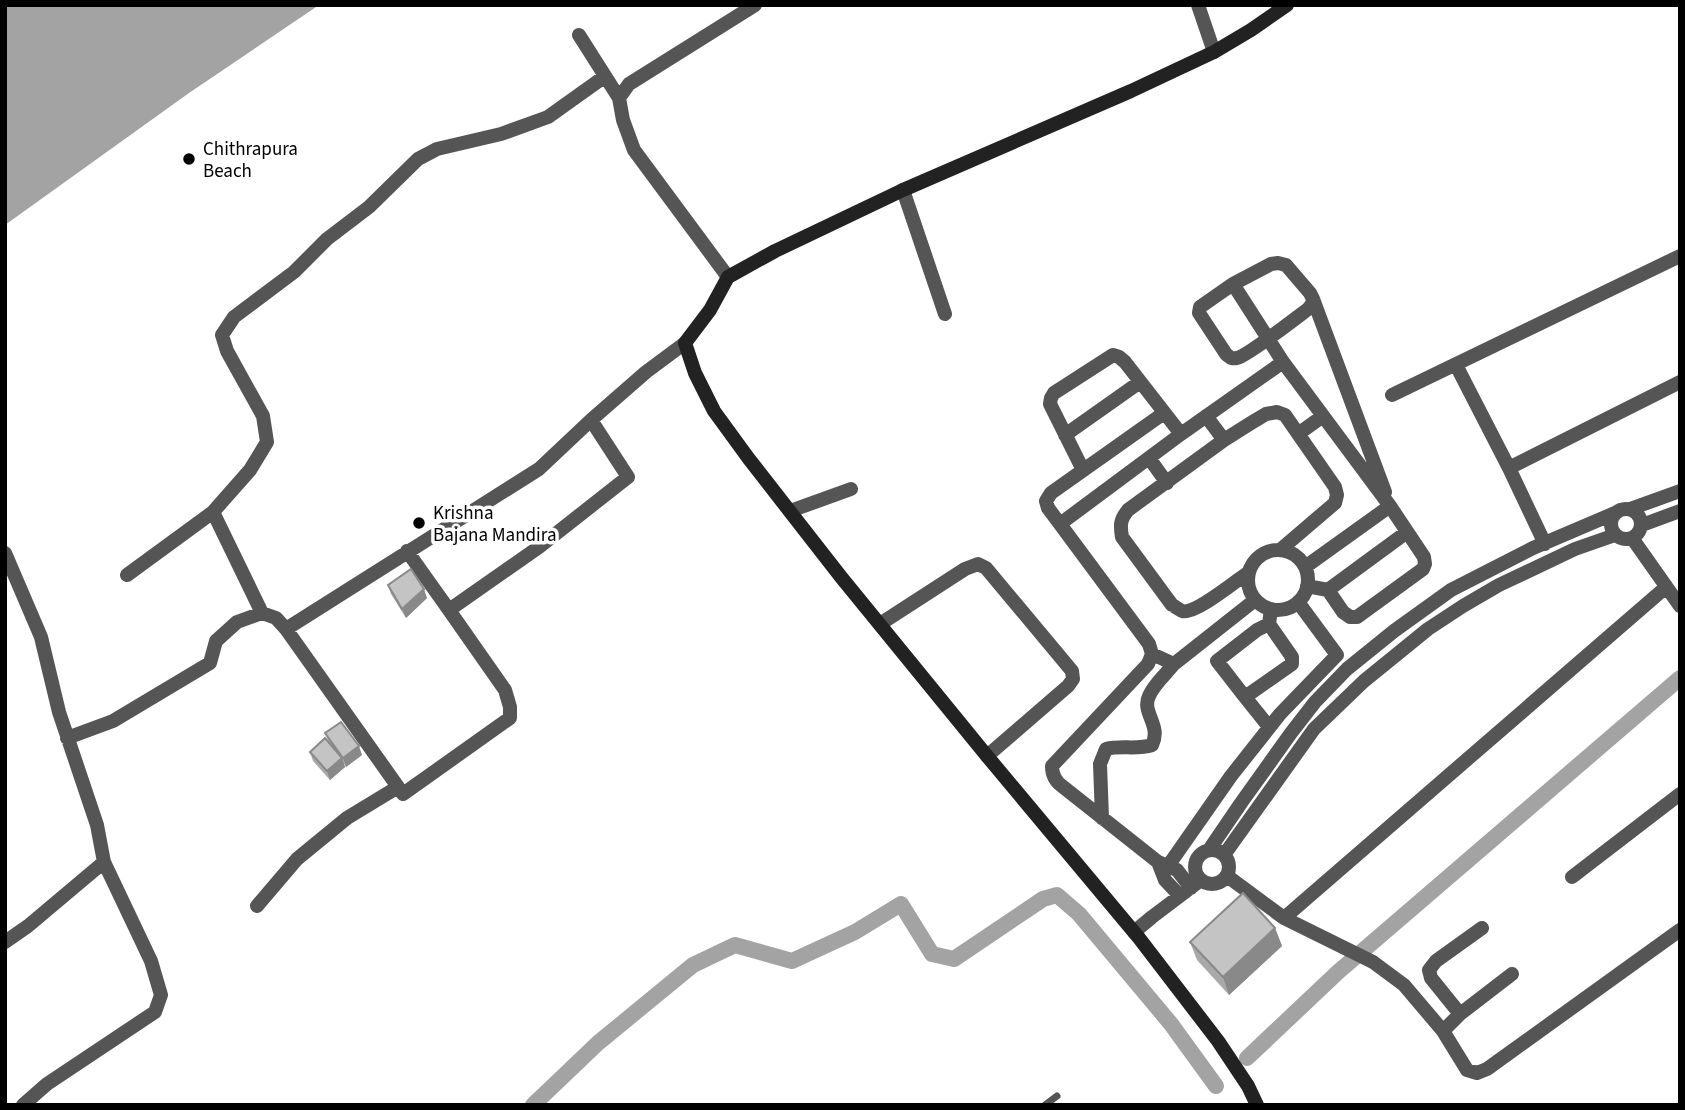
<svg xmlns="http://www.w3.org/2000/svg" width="1685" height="1110" font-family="'Source Sans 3',sans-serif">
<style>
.water{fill:#a3a3a3}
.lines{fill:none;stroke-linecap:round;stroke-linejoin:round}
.canal{stroke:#a3a3a3;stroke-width:16}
.lane{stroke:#555;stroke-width:7}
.street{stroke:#555;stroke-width:14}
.secondary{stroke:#222;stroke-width:14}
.wall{fill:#a9a9a9}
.shaded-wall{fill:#898989}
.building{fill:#c4c4c4;stroke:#898989;stroke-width:2}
.poi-dot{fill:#000;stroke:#fff;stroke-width:2.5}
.labels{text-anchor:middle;stroke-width:7;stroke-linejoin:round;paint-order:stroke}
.poi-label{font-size:19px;fill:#000;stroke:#fff;text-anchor:start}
</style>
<rect width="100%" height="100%" fill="#fff"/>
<!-- water -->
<path class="water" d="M 5,5 L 319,5 L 189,93 L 5,225 Z"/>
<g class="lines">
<!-- canal -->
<path class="canal" d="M 1247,1058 L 1338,972 L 1680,678
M 533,1105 L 598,1043 L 693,965 L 735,945 L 792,961 L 855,932 L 901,904 L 932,954 L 954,959 L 1043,899 L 1057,895 L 1079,914 L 1171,1024 L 1216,1086"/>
<!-- lane -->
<path class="lane" d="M 1045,1105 L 1057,1096"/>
<!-- street -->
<path class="street" d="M 1198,5 L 1214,52
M 579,35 L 619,98 L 623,120 L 634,150 L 728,277
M 619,98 L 629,84 L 755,5
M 903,190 L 945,314
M 1233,284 L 1271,264 L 1278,263 L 1286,265 L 1310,293 L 1313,299 L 1312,304 L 1308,309 C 1296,318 1247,356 1237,358 C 1231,359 1231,358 1226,354 L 1199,313 L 1200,307 L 1233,284 L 1283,362
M 1313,299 L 1385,492
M 1456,365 L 1509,468 L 1545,544
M 1392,395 L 1680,256
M 1206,416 L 1224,440
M 1298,434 L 1323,416
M 1065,435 L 1140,382
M 1149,458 L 1167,483
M 1509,468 L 1680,382
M 1083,470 L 1050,404 L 1051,398 L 1054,393 L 1113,355 L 1119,357 L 1125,362 L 1181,434
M1611 524a15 15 0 1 1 30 0a15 15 0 1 1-30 0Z
M 1630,509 L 1680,491
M 790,511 L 851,489
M 1060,524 L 1048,508 L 1046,501 L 1051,493 L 1164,413
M 1642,525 L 1680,511
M 1632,538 L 1680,606
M1248 580a30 30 0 1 1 60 0a30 30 0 1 1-60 0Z
M 407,551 L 449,610 L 539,547 L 628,477 L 591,420
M 5,553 L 41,637 L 59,712 L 97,825 L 104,862 L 28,926 L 5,942
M 1305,567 L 1390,506
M 1249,572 C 1237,580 1195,615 1182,611 C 1181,611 1173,605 1172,605 L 1122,537 C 1120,525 1120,520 1128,510 L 1224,440 L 1251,423 L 1266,414 L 1277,412 L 1285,415 L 1335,487 L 1337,495 L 1335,503 L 1280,550
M 127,575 L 213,512
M 1328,590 L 1407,532
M 262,613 L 213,512 L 250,470 L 267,442 L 263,416 L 227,351 L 222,335 L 234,317 L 294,272 L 327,239 L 369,207 L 418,159 L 437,149 L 501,134 L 548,117 L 604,77
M 880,624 L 965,569 L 978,564 L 986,568 L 1072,671 L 1073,679 L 1068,686 L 987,756
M 1269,624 L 1257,630 L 1217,661 L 1245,697 L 1292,664 L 1292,657 L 1269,624 L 1271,609
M 286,629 L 403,794 L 510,718 L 510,707 L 505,690 L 449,610
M 1152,654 L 1174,664 L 1255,600
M 1245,697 L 1269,727
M 67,738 L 113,721 L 210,663 L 216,641 L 237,622 L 262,613 L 276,618 L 286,629 L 539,469 L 591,420 L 646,372 L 685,343
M 1102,818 L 1100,764 L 1106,749 C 1121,745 1137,750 1152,745 C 1162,725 1141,713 1149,696 C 1154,684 1166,674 1174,664
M1195 867a17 17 0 1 1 34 0a17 17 0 1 1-34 0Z
M 1209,850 L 1241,803 L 1291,733 L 1315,702 L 1347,669 L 1394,631 L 1451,590 L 1533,548 L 1615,513
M 1224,855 L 1314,729 L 1364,681 L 1428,629 L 1463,606 L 1499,585 L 1575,549 L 1615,535
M 1158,862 L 1165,880 L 1180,896
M 1168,866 L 1231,776 L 1280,714 L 1337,655 L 1298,602
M 1227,876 L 1284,918 L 1373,962 L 1404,985 L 1443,1031 L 1467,1070 L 1477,1073 L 1487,1069 L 1680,930
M 1572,877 L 1680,794
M 1191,888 L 1177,870 L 1158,862 L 1062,786 C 1055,781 1052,775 1052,766 L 1148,664 L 1152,654 L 1149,644 L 1060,524 L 1181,434 L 1283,362 L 1390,506 L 1424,557 L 1425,564 L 1423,569 L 1357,617 L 1350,617 L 1343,612 L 1328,590 L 1307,586
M 257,906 L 297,859 L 347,818 L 398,787
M 1284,918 L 1665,588
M 1134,932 L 1152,917 L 1197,883
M 1460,1014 L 1431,978 L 1429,970 L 1436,961 L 1482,928
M 1443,1031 L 1460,1014 L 1512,974
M 23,1105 L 47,1084 L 155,1012 L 161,995 L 151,961 L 104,862"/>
<!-- secondary -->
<path class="secondary" d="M 1257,1105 L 1248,1086 L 1218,1041 L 1139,938 L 987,756 L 841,577 L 749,459 L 714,411 L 695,373 L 685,343 L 710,310 L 728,277 L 775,251 L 903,190 L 1131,91 L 1214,52 L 1251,30 L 1287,5"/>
</g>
<!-- wall -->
<path class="wall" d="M 388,585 L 427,598 L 406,618 L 391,594 Z
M 325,733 L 362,755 L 346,767 L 344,763 L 345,767 L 330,780 L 313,761 L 310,752 L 329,742 Z
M 1275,928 L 1282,946 L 1229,995 L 1197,960 L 1190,942 Z"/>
<!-- shaded-wall -->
<path class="shaded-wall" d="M 424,589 L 427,598 L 406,618 L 402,609 Z
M 359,746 L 362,755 L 346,767 L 343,758 Z
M 342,758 L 345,767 L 330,780 L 327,771 Z
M 1275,928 L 1282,946 L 1229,995 L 1223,977 Z"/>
<!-- building -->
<path class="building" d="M 411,569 L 424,589 L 402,609 L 388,585 Z
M 341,722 L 359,746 L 343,758 L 325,733 Z
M 325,738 L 342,758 L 327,771 L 310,752 Z
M 1243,893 L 1275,928 L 1223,977 L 1190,942 Z"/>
<!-- markers -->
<g class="poi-dot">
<circle cx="189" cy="159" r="7"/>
<circle cx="419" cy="523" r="7"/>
</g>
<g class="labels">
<!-- poi labels -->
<g class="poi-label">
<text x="203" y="155">Chithrapura<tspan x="203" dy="22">Beach</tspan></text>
<text x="433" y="519">Krishna<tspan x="433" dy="22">Bajana Mandira</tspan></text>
</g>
</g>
<!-- border -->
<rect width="1685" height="1110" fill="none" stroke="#000000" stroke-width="14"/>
</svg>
